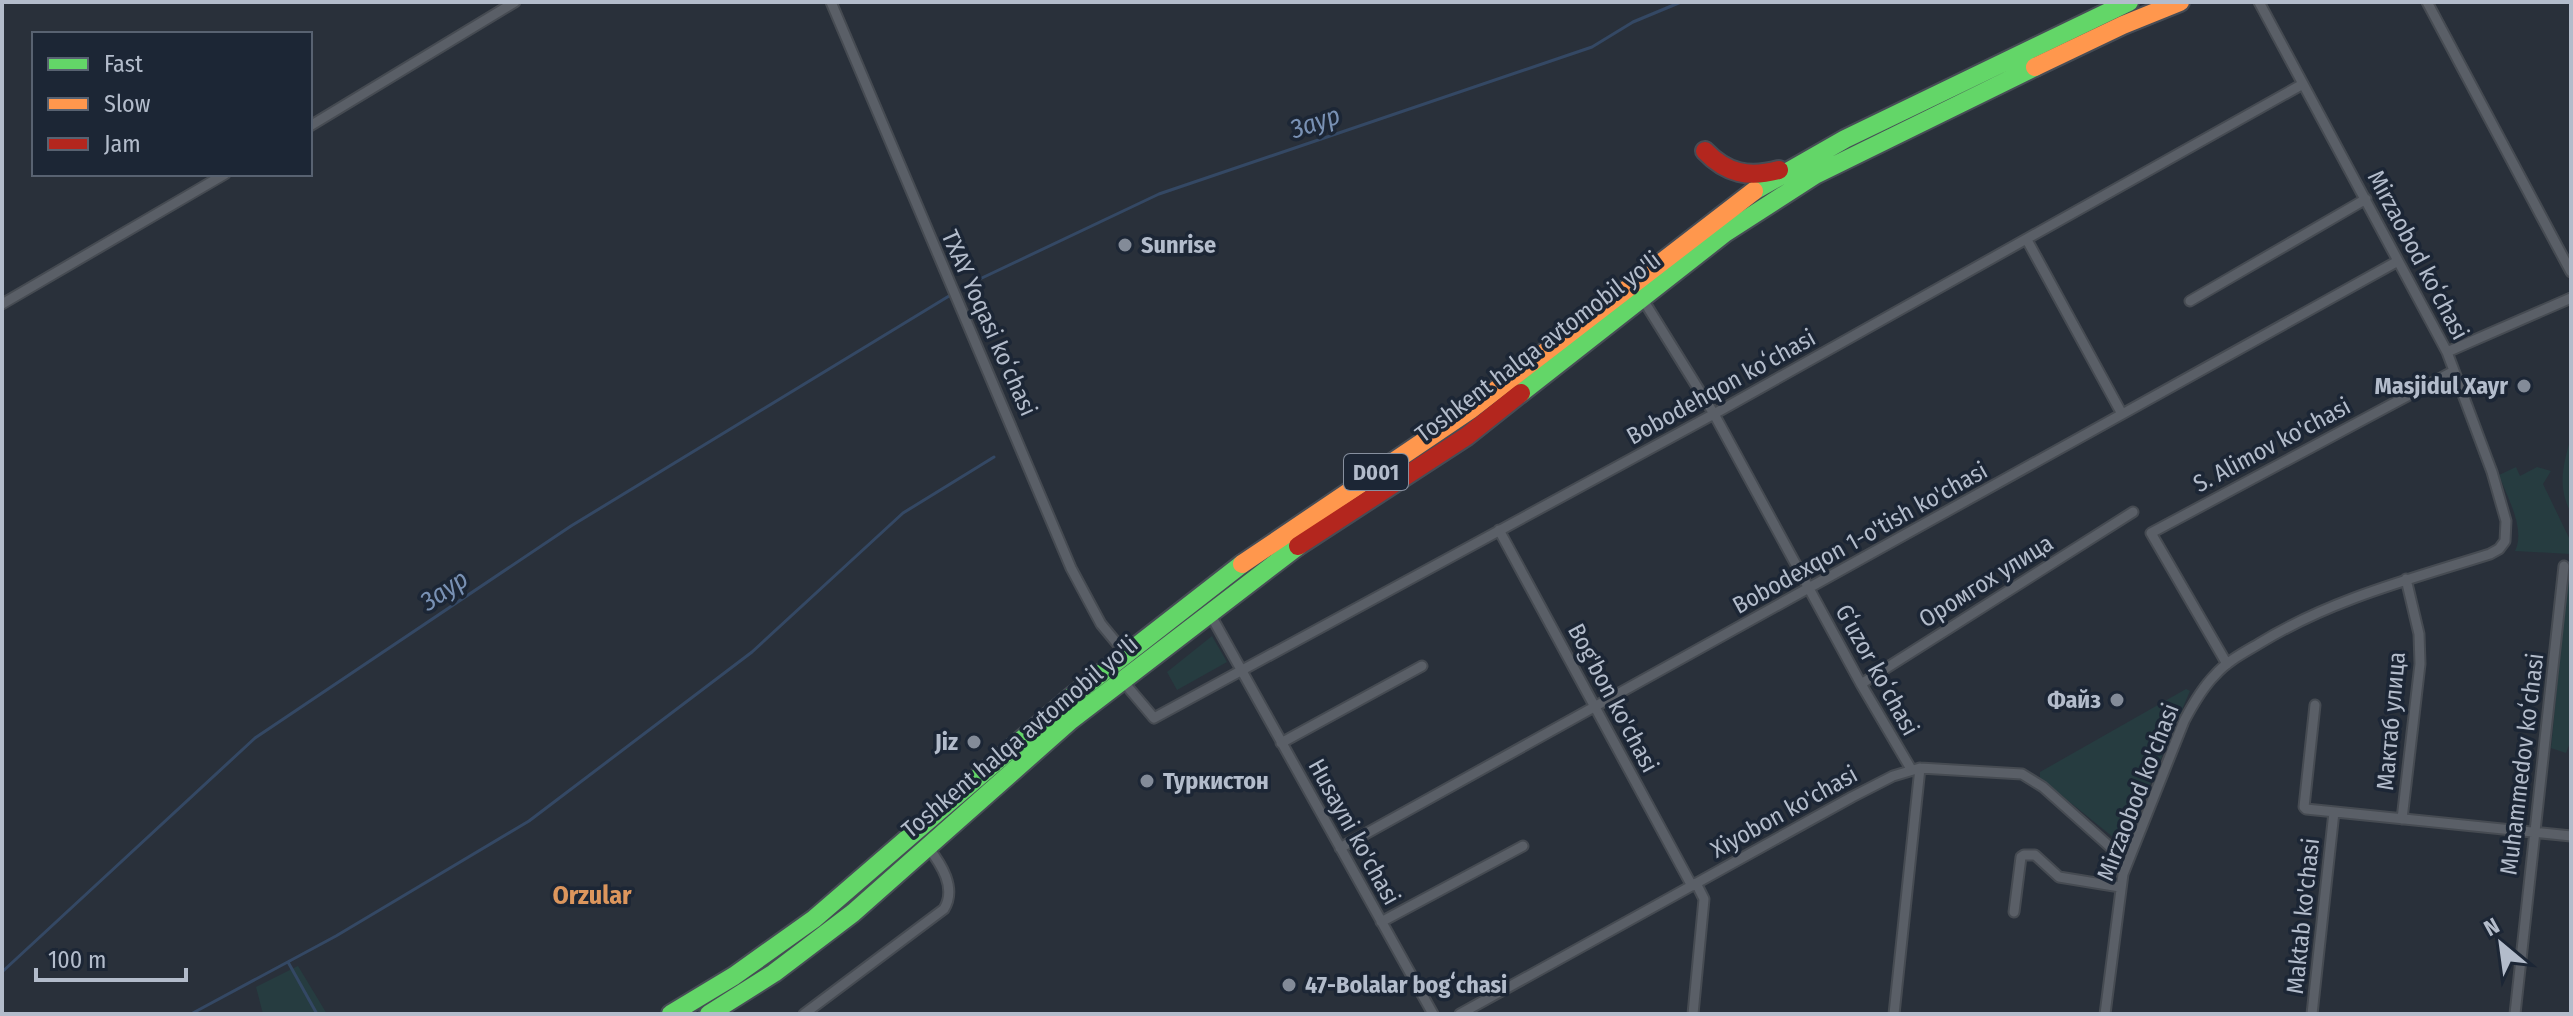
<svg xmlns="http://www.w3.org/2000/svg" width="2573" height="1016" font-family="'Fira Sans Condensed',sans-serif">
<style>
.green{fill:#263c40}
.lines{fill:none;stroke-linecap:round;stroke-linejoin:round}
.stream{stroke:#344864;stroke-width:3}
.street-casing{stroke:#464b52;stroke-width:13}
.fast-casing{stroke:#464c55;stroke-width:22}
.slow-casing{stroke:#464c55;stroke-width:22}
.jam-casing{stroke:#464c55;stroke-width:22}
.street{stroke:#5a5f67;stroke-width:9}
.fast{stroke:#63d668;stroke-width:18}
.slow{stroke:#ff974d;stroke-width:18}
.jam{stroke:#b3261e;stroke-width:18}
.poi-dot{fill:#838b98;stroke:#1c2635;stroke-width:3}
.labels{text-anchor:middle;stroke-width:7;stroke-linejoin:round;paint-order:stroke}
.shield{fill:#1c2635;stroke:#868f9e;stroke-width:2}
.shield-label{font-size:22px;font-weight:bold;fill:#b3bccb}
.poi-label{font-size:24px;font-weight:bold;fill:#b3bccb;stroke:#1c2635;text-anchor:start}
.street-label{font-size:24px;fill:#b3bccb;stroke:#1c2635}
.water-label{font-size:26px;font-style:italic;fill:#7991b4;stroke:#1c2635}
.neighbourhood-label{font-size:26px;font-weight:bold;fill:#dc965d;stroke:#1c2635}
</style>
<rect width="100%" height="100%" fill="#29303a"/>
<!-- green -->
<path class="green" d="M 2571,437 L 2571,513 C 2557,486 2563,466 2571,437 Z
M 2516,467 L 2520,476 L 2537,467 L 2551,471 L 2543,484 L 2571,542 L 2571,740 L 2566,753 L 2551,748 L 2570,554 L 2515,551 C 2526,529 2507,497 2499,475 Z
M 1212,636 L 1227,662 L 1177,690 L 1167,672 Z
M 2186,689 L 2190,691 L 2124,846 L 2040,778 L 2040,772 Z
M 913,844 L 919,849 L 824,929 L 721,1000 L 698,1014 L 684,1014 Z
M 298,966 L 327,1014 L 263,1014 L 256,987 Z"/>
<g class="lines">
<!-- stream -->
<path class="stream" d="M 965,286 L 1159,194 L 1592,47 L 1633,22 L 1681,2
M 288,962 L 317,1014
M 2,972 L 255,738 L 571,526 L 949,296
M 191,1014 L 336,936 L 529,821 L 752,652 L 903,513 L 994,457"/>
<defs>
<path id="street" d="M 831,2 L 1071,568 L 1101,624 L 1125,653
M 2427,2 L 2571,272
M 310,126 L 515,2
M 2027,240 L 2122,414
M 1642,298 L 1714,414 L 1861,684 L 1911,769
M 2190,301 L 2366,199
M 2,304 L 225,174
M 2447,352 L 2571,298
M 1499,530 L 1692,886
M 1209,612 L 1433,1014
M 2227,664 L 2151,533 L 2454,371
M 1121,679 L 1154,718 L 1714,414 L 2303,84
M 1861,684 L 2133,512
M 2315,705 L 2304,807 L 2306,809 L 2571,836
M 1281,743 L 1422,666
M 2402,819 L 2420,664 L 2419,634 L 2406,579
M 1340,848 L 2398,261
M 2014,912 L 2021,857 L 2024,855 L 2035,855 L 2059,877 L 2120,887
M 1381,922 L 1523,846
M 804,1014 L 944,909 C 957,888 941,864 928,847
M 1460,1014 L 1852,797 L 1893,776 L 1920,768 L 2022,774 L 2043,787 L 2127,862
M 1693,1014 L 1704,899 L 1696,883
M 1894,1014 L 1920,768
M 2105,1014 L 2123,874 L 2184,721 C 2193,704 2202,688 2215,675 C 2227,661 2245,652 2260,643 C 2332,599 2411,579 2490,554 L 2499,549 L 2505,541 L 2506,521 L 2492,472 L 2447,352 L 2259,2
M 2312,1014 L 2334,812
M 2515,1014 L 2564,566"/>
<path id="fast" d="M 1754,191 L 1845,139 L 2129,2
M 1521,393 L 1725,233 L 1815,175 L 2035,67
M 671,1014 L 734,976 L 814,919 L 1070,698 L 1242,564
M 709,1014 L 774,973 L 853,913 L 1071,720 L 1298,546"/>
<path id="slow" d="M 2035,67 L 2123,25 L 2180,2
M 1242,564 L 1470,410 L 1754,191"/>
<path id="jam" d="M 1705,151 C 1727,174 1749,178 1779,170
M 1298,546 L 1467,436 L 1521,393"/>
</defs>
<!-- street casing -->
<use href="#street" class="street-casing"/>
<!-- fast casing -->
<use href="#fast" class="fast-casing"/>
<!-- slow casing -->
<use href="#slow" class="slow-casing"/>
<!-- jam casing -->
<use href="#jam" class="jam-casing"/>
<!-- street -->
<use href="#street" class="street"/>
<!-- fast -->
<use href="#fast" class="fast"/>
<!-- slow -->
<use href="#slow" class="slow"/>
<!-- jam -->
<use href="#jam" class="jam"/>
</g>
<!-- markers -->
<g class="poi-dot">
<circle cx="1125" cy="245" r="8"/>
<circle cx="2524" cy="386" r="8"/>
<circle cx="2117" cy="700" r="8"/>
<circle cx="974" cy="742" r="8"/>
<circle cx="1147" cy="781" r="8"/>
<circle cx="1289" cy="985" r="8"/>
</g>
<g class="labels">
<!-- shield labels -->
<rect class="shield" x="1344" y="454" width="64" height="36" rx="6"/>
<g class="shield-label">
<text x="1376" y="480">D001</text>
</g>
<!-- poi labels -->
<g class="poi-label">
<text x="1141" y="253">Sunrise</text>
<text x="2508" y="394" text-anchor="end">Masjidul Xayr</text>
<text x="2101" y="708" text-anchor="end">Файз</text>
<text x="958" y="750" text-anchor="end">Jiz</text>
<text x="1163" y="789">Туркистон</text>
<text x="1305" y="993">47-Bolalar bogʻchasi</text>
</g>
<!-- street labels -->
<g class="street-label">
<text transform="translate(2418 255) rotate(62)" y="8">Mirzaobod koʻchasi</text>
<text transform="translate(989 323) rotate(66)" y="8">TXAY Yoqasi koʻchasi</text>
<text transform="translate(1538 347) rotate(-37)" y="8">Toshkent halqa avtomobil yo'li</text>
<text transform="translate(1721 387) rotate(-29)" y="8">Bobodehqon koʻchasi</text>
<text transform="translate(2272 445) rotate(-28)" y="8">S. Alimov ko'chasi</text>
<text transform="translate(1860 538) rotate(-29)" y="8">Bobodexqon 1-o'tish ko'chasi</text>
<text transform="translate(1986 581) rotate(-32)" y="8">Оромгох улица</text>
<text transform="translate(1877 670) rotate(61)" y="8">Gʻuzor koʻchasi</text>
<text transform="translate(1613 698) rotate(62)" y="8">Bog'bon ko'chasi</text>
<text transform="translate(2391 721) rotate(-85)" y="8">Мактаб улица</text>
<text transform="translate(1020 737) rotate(-40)" y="8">Toshkent halqa avtomobil yo'li</text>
<text transform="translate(2522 764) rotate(-83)" y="8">Muhammedov koʻchasi</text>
<text transform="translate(2138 792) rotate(-69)" y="8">Mirzaobod ko'chasi</text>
<text transform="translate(1784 812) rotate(-29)" y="8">Xiyobon ko'chasi</text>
<text transform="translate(1354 832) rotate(61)" y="8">Husayni ko'chasi</text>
<text transform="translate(2303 916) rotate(-84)" y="8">Maktab ko'chasi</text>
</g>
<!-- water labels -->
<g class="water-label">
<text transform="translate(1315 122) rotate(-19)" y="9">Заур</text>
<text transform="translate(444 590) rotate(-34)" y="9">Заур</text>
</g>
<!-- neighbourhood labels -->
<g class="neighbourhood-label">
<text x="592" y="904">Orzular</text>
</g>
</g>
<!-- border -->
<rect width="2573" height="1016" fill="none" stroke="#b3bccb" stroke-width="8"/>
<!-- legend -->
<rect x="32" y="32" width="280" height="144" fill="#1c2635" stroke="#586271" stroke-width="2"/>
<rect x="48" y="58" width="40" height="12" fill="#63d668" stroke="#586271" stroke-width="2"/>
<text x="104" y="72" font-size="24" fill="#b3bccb">Fast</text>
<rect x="48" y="98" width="40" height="12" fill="#ff974d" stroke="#586271" stroke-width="2"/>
<text x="104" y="112" font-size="24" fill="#b3bccb">Slow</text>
<rect x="48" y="138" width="40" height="12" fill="#b3261e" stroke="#586271" stroke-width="2"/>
<text x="104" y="152" font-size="24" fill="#b3bccb">Jam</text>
<!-- north arrow -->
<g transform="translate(2501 944) rotate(331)" stroke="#1c2635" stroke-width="6" paint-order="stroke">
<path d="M0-6L14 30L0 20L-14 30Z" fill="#b3bccb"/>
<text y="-12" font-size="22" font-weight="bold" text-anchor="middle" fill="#b3bccb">N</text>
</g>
<!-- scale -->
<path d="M36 968v12h150v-12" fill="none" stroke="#b3bccb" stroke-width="4"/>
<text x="48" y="968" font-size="24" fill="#b3bccb" stroke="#1c2635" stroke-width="6" paint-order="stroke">100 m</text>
</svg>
